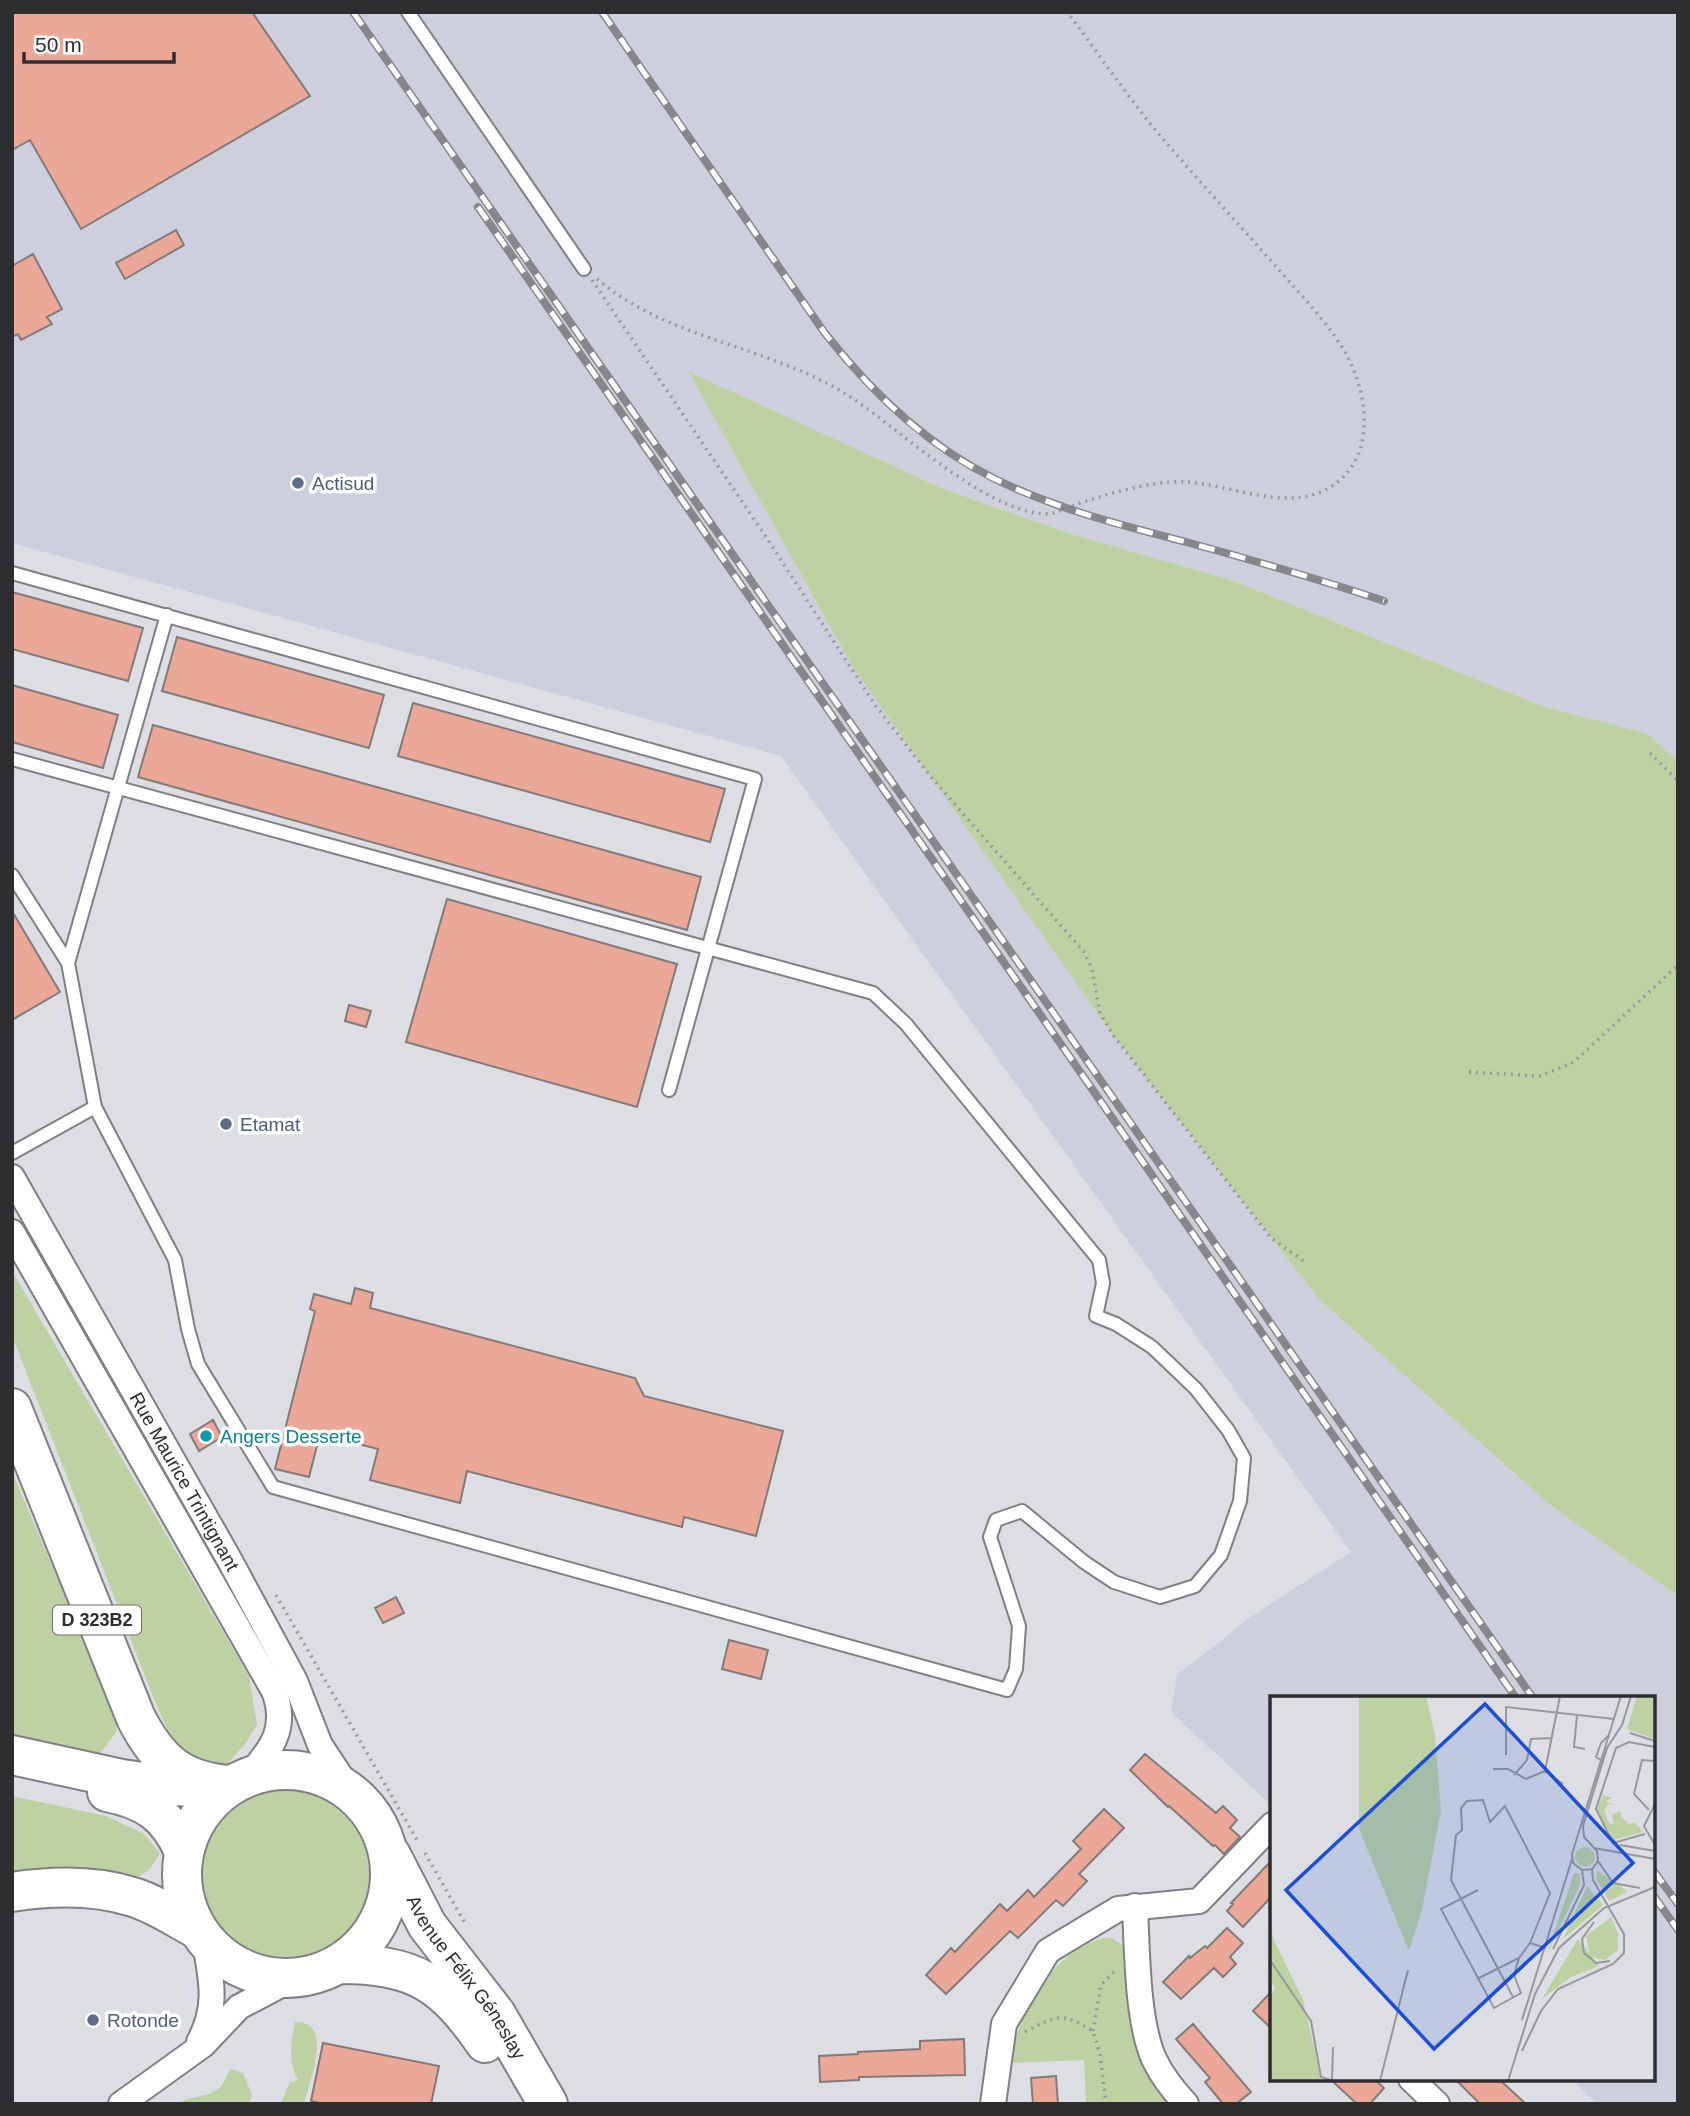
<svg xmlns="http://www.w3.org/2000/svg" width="1690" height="2116" font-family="Arial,sans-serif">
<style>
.built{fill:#cdcfdc}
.green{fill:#bdd1a2}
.building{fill:#eba798;stroke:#817b7a;stroke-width:2}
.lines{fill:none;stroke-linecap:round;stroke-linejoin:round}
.service-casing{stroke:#7f8085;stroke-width:16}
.minor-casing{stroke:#7f8085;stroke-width:28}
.primary-casing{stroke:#7f8085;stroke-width:42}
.trunk-casing{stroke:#7f8085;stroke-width:42}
.path{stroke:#99999e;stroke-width:3.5;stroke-dasharray:2 5;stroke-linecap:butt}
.service{stroke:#fff;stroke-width:12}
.minor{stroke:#fff;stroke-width:24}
.primary{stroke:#fff;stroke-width:38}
.trunk{stroke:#fff;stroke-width:38}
.rail-casing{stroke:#87878b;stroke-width:8}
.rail{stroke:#fff;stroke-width:5;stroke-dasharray:16;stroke-linecap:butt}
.service-dot{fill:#5c6f8a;stroke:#fff;stroke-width:2.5}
.culture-dot{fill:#0f9aa8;stroke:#fff;stroke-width:2.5}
.labels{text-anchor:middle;stroke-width:7;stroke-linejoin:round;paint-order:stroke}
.shield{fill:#fff;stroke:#6d6d6e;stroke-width:2}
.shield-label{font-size:18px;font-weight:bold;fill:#2e2e30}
.service-label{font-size:19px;fill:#4e5e75;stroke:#fff;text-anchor:start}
.culture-label{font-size:19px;fill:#0d838f;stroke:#fff;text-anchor:start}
.street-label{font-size:19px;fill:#2e2e30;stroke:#fff}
.inset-road{fill:none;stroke:#97989c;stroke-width:2}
.view{fill:#1d4ed8;fill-opacity:0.15;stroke:#1d4ed8;stroke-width:3.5}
.inset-edge{fill:none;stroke:#2e2e30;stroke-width:3.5}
</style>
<rect width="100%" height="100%" fill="#dddee4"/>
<!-- built -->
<path class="built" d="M 12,12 L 1678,12 L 1678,762 L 1648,734 L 1542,706 L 1231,580 L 1068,533 L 941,488 L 690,373 L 1113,1035 L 1319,1299 L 1550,1505 L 1678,1596 L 1678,2104 L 1597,2104 L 1572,2079 L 1653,2079 L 1653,1698 L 1272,1698 L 1272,1806 L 1171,1712 L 1177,1675 L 1252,1616 L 1351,1552 L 781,756 L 12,543 Z"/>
<!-- green -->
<path class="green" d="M 689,372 L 941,488 L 1068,533 L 1231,580 L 1542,706 L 1648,734 L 1678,762 L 1678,1596 L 1550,1505 L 1319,1299 L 1113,1035 L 851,664 Z
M 12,1271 L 249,1676 L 257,1725 L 245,1744 L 226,1765 C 174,1760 173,1741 154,1699 L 12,1336 Z
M 12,1472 L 110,1701 L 117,1731 L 99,1755 L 12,1743 Z
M201 1874a85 85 0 1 1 170 0a85 85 0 1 1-170 0Z
M 12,1796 L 106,1816 L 144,1834 L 160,1853 L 149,1870 L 129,1882 L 12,1885 Z
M 1103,1938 L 1112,1938 L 1125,1947 L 1173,2104 L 1086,2104 L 1084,2060 L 1009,2063 C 1021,2010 1047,1956 1103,1938 Z
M 295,2022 C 335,2020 309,2083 304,2104 L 281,2104 L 290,2082 L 298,2080 C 288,2061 291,2043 295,2022 Z
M 231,2069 L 243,2073 L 252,2095 L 249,2104 L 178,2104 C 191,2094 212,2099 222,2085 C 226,2080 227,2074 231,2069 Z"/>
<!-- building -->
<path class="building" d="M 12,12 L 252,12 L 310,96 L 81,229 L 30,140 L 12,150 Z
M 176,230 L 184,245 L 125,279 L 116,263 Z
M 33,254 L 62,309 L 47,317 L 52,324 L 21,340 L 18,334 L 12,337 L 12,266 Z
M 12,592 L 143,628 L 128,681 L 12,649 Z
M 177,637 L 384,695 L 369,748 L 162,691 Z
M 12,685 L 118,715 L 103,768 L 12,742 Z
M 413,703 L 725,789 L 710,842 L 398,756 Z
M 153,725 L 701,877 L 687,930 L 138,777 Z
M 447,899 L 677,964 L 637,1107 L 406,1042 Z
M 12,911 L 60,992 L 12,1020 Z
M 349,1005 L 371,1011 L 366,1027 L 345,1021 Z
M 355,1288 L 373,1293 L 370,1308 L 635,1378 L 644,1396 L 783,1431 L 756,1536 L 684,1517 L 682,1527 L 467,1471 L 460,1503 L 370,1480 L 378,1449 L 320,1434 L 309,1477 L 275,1469 L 315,1311 L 310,1309 L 314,1294 L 351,1304 Z
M 213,1420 L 222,1437 L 199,1451 L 190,1434 Z
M 396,1597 L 404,1613 L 383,1623 L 375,1608 Z
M 729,1640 L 768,1650 L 761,1679 L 722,1669 Z
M 1145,1754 L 1216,1813 L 1223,1806 L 1237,1820 L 1230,1828 L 1240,1837 L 1224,1854 L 1215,1845 L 1213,1846 L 1169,1806 L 1168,1807 L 1130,1770 Z
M 1104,1809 L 1124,1828 L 1079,1874 L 1087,1881 L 1063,1906 L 1056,1900 L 1018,1938 L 1010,1931 L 946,1994 L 926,1975 L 951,1948 L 955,1952 L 1000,1904 L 1007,1911 L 1028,1890 L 1034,1897 L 1081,1849 L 1073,1841 Z
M 1272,1860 L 1272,1896 L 1243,1927 L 1227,1911 L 1233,1904 L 1231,1903 Z
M 1227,1928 L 1243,1943 L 1230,1957 L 1236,1964 L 1223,1977 L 1214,1968 L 1181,1999 L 1163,1982 L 1189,1956 L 1190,1958 L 1205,1946 L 1207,1948 Z
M 1272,1991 L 1272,2029 L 1253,2011 Z
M 1193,2024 L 1251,2092 L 1236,2104 L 1223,2104 L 1205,2082 L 1210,2078 L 1176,2039 Z
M 964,2039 L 965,2075 L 859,2077 L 859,2080 L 820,2082 L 819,2056 L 858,2054 L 858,2052 L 920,2049 L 920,2041 Z
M 323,2043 L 439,2066 L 431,2104 L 324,2104 L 311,2101 Z
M 1056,2076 L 1058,2104 L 1033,2104 L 1031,2078 Z
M 1330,2079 L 1374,2079 L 1384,2088 L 1370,2104 L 1357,2104 Z
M 1455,2079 L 1499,2079 L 1526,2104 L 1480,2104 Z"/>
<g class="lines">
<defs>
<path id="service" d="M 408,12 L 584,269
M 12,573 L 755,779 L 669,1090
M 12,759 L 873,993 L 906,1024 L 1099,1260 L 1103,1283 L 1096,1316 L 1116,1324 L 1152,1347 L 1196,1389 L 1228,1430 L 1244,1458 L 1240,1501 L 1221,1555 L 1195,1586 L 1160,1597 L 1114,1582 L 1084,1562 L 1022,1511 L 996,1520 L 990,1537 L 1019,1626 L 1016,1669 L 1007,1690 L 273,1487 L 198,1364 L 188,1329 L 175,1260 L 95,1107 L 12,1153
M 12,875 L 68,963
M 95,1107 L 68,963 L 167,615"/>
<g id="minor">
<path id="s1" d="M 12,1177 L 229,1559 L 295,1681 L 320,1745 L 349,1789"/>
<path d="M 12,1232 L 274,1691 C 288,1728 272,1749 247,1777"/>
<path d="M 1135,1906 C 1137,1949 1137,2021 1154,2059 C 1162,2076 1173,2090 1186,2104"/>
<path d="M 199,2042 C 219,2005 211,1978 204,1938"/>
<path d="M 1411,2079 L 1437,2104"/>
<path d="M 121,2104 L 203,2045 L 239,2007 L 294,1978"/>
<path d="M 993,2104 L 1004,2024 L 1048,1951 L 1118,1909 L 1199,1901 L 1272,1825"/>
</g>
<g id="primary">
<circle cx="286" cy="1874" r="104"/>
<path id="s2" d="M 391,1855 L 427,1925 L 496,2014 L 548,2104"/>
<path d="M 339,1964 C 414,1964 443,1982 485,2043"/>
</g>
<path id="trunk" d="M 12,1408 L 136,1718 C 158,1761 181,1782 231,1785
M 12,1755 L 122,1779 L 172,1786 L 201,1787
M 107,1792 C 147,1800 167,1814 184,1851
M 12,1892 C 51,1886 95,1885 133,1897 C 156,1904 176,1918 197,1929"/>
</defs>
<!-- service casing -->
<use href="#service" class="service-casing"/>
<!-- minor casing -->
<use href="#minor" class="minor-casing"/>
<!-- primary casing -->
<use href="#primary" class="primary-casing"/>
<!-- trunk casing -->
<use href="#trunk" class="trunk-casing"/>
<!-- path -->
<path class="path" d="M 597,279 C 671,342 776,346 855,400 C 900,430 999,523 1054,513 C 1088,499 1151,479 1188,482 C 1228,485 1280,508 1318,493 C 1377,470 1372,399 1345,352 C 1327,322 1302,296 1279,270 C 1240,226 1201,183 1163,139 C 1129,99 1099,54 1067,12
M 592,280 L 768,540 L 875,705 L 931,777 L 1084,952 L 1092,969 L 1100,1013 L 1113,1035 L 1271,1238 L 1305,1262
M 1650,753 L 1678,781
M 1469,1072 L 1540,1076 L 1574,1062 L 1678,965
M 276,1595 L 417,1840
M 425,1853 L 466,1925
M 1093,2031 L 1101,1985 L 1116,1970
M 1025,2032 C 1057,2015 1061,2012 1093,2031 L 1100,2054 L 1106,2104"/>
<!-- service -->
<use href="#service" class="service"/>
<!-- minor -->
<use href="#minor" class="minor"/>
<!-- primary -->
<use href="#primary" class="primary"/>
<!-- trunk -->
<use href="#trunk" class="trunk"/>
<defs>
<path id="rail" d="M 353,12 L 1533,1698
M 602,12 L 824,332 C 871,392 926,445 995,479 C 1056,509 1121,525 1186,542 C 1252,560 1319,579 1384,601
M 478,207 L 1516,1698
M 1653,1870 L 1678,1904
M 1653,1895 L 1678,1930"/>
</defs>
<!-- rail casing -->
<use href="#rail" class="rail-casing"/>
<!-- rail -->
<use href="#rail" class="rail"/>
</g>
<!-- markers -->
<g class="service-dot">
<circle cx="298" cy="483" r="7"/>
<circle cx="226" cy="1124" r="7"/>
<circle cx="93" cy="2020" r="7"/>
</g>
<circle class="culture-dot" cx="206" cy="1436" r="7"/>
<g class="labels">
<!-- shield labels -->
<rect class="shield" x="53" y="1605.5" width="88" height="29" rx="5"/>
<g class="shield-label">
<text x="97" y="1626">D 323B2</text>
</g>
<!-- service labels -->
<g class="service-label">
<text x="312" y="490">Actisud</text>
<text x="240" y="1131">Etamat</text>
<text x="107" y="2027">Rotonde</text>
</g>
<!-- culture labels -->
<g class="culture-label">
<text x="220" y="1443">Angers Desserte</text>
</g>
<!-- street labels -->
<g class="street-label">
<text dy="7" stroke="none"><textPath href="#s1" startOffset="350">Rue Maurice Trintignant</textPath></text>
<text dy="7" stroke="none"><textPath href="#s2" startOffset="144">Avenue Félix Géneslay</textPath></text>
</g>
</g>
<!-- overview -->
<g transform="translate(1270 1696)">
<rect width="385" height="385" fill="#dddee4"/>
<path d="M 89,0 L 156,0 L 165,39 L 171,115 L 152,214 L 139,255 L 89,133 ZM 367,0 L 385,0 L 385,43 L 357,33 ZM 333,99 L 342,102 L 336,105 L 345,109 L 338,108 L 334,114 L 339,127 L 344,128 L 342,119 L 350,115 L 352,122 L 359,128 L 364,126 L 373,136 L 343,144 L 327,114 ZM305 161a10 10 0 1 1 20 0a10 10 0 1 1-20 0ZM 327,175 L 356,194 L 357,196 L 339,205 L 326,183 ZM 304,177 L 310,177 L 310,189 L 277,258 ZM 317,190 L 333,209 L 293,243 ZM 341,221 L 348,238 L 348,254 L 335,264 L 320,261 L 316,240 ZM 0,222 L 3,242 L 33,304 L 52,385 L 0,385 L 0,302 L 5,291 L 0,284 ZM 308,243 L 329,270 L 301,281 L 272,303 Z" fill="#bdd1a2"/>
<path class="inset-road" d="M 351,0 L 302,158 L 303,167 L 312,174 L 322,173 L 328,165 L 327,155 L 314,141 L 313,130 L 337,52 L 352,29 L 361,0M 307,19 L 304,51 L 315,53M 360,37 L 385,45M 236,59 L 236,11 L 344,23M 331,64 L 326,61 L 331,47 L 339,39M 223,73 L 238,73 L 256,83 L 275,75 L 290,0M 275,75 L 293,88M 244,79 L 257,64 L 261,43 L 281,42M 385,108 L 374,130 L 385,149M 379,114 L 364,98 L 372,64 L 385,65M 375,138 L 343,147 L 326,113 L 346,52 L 359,46 L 385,51M 350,149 L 385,155M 324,152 L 385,163M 328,165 L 343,187 L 370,192M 208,194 L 171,213 L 224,312 L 251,297 L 244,279 L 249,262M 324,226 L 312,243 L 314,257 L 326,267 L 340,265M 283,253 L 314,189 L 312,174M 0,264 L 41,325 L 51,381 L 64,385M 207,283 L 249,262 L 260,247M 243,301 L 181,184 L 186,139 L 192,134 L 191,112 L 197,105 L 213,104 L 220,126 L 235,110 L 280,197 L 260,247 L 276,252M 252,324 L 302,163M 252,355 L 271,315 L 288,293 L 343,268 L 354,257 L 354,238 L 323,184 L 322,173M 62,385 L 63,351M 110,385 L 138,274M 238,385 L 265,298 L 289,252 L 334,212 L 385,191"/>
<path class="view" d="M 215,8 L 363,167 L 164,353 L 16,194 Z"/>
<rect width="385" height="385" class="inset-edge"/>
</g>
<!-- border -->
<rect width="1690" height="2116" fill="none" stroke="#2e2e30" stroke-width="28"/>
<!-- scale -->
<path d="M24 52v10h150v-10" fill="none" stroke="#2e2e30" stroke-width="3.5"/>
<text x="35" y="52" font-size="21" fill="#2e2e30" stroke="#ffffff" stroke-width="5" paint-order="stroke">50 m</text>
</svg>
